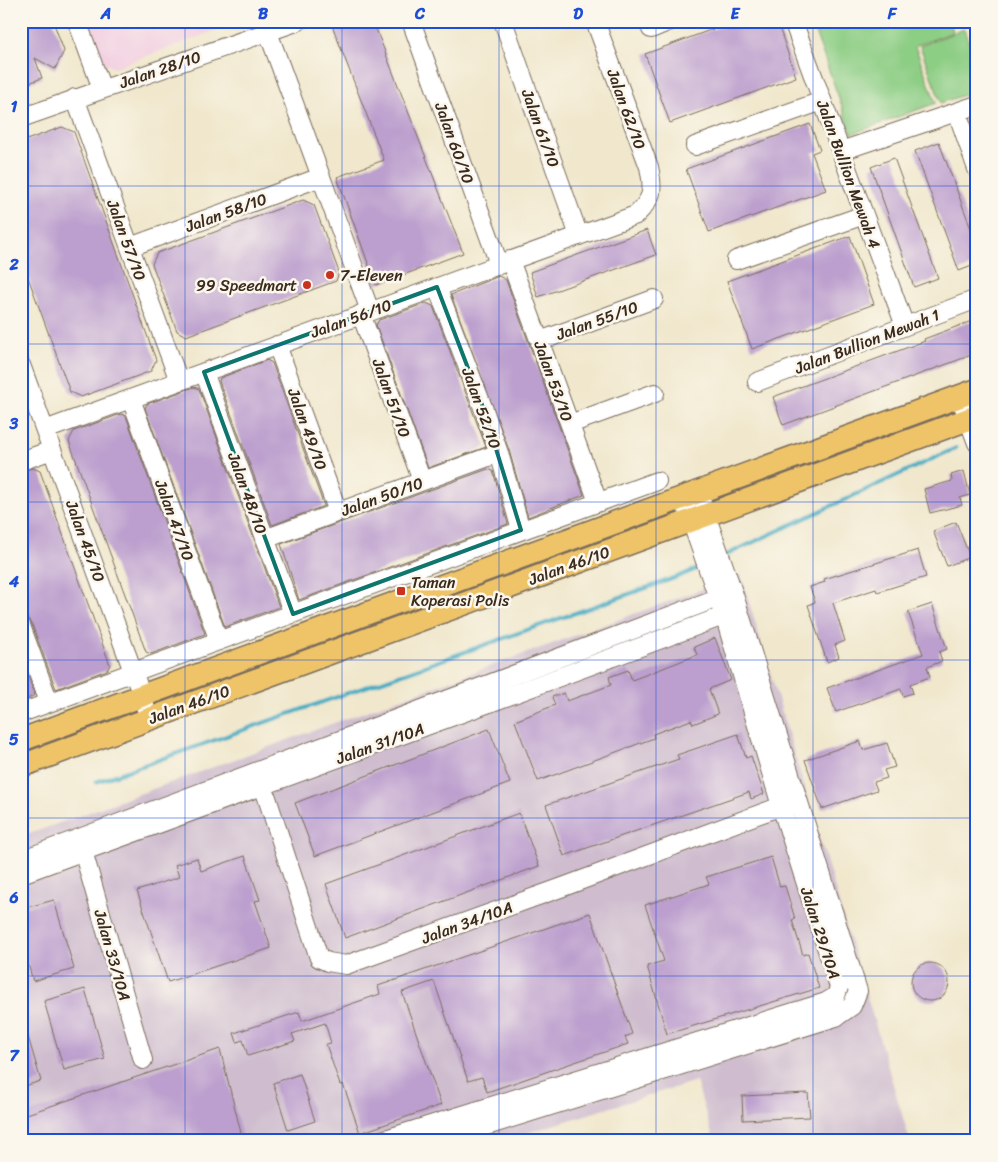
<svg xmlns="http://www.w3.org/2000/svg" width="998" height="1162" font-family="Sriracha,sans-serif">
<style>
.built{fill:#f2cfe1}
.industrial{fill:#cfbdcf}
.green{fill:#8dce85;stroke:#647c52}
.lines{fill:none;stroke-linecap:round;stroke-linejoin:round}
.stream{stroke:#44abc3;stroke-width:4}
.building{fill:#bc9fce}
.minor-casing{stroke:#7a6c5b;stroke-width:20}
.major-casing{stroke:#7a6c5b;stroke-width:25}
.minor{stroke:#fff;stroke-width:18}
.major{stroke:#efc469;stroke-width:22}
.marked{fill:none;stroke:#0f766e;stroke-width:4;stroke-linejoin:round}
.grid{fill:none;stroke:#1d4ed8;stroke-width:1;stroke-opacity:0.55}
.poi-dot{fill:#c8321e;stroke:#fbf7ec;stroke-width:2}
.labels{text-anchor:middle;stroke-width:5;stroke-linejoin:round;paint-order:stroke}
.street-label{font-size:16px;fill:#3b2a1e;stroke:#fbf7ec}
.poi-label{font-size:16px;fill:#3b2a1e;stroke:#fbf7ec;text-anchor:start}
.neatline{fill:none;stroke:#1d4ed8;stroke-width:2}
.grid-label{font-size:16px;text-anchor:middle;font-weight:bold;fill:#1d4ed8}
</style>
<rect width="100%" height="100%" fill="#fbf7ec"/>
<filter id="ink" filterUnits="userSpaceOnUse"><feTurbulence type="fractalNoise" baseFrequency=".02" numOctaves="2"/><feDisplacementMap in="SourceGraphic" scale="10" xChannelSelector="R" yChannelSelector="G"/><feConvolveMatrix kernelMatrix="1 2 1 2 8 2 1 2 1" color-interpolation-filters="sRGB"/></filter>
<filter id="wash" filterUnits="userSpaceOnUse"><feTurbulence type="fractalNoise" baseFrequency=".0096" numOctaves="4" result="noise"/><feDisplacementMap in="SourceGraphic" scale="20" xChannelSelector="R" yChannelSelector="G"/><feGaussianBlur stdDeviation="1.12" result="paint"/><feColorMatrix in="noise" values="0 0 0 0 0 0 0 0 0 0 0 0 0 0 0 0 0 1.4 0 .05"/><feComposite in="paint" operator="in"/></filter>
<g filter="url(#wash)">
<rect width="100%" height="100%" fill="#f0e7cc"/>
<!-- built -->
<path class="built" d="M 88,21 L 242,21 L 114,68 L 103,62 Z"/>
<!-- industrial -->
<path class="industrial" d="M 741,575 L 910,1141 L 714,1141 L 696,1081 L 501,1141 L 21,1141 L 21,837 Z"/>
<!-- green -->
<path class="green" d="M 811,21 L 950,21 L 953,32 L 915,46 L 936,103 L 852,134 Z
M 964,29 L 977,63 L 977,90 L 941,103 L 920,46 Z"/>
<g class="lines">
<!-- stream -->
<path class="stream" d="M 726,555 L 956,448
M 96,782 L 680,576 L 701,567
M 21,809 L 24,808"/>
</g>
<g id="blocks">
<!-- building -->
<path class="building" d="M 21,21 L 53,21 L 64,51 L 55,69 L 35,58 L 42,78 L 21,86 Z
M 341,21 L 373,21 L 463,253 L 376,285 L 337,177 L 384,160 L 332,25 Z
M 735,21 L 777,21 L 796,77 L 670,123 L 645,54 Z
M 810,124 L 820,150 L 812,153 L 826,190 L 709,232 L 686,169 Z
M 62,127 L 74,132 L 156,360 L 151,371 L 81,397 L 70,392 L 21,258 L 21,142 Z
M 939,142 L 977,245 L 977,264 L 959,271 L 915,151 Z
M 894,158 L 938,278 L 914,287 L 871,167 Z
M 303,200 L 314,205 L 339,272 L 336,281 L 186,336 L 177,331 L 152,264 L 157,253 Z
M 647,230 L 656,255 L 538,297 L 530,272 Z
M 850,236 L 874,304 L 752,349 L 727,281 Z
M 499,276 L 506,280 L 584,495 L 528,517 L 509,450 L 451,295 Z
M 426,303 L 433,306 L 486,447 L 428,468 L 376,325 L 379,320 Z
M 977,319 L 977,353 L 783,425 L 773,397 L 925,341 L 924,339 Z
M 267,360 L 272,363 L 324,506 L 272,525 L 219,381 L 220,378 Z
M 194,387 L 199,389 L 279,607 L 225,627 L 145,408 L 147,404 Z
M 121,414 L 126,416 L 205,634 L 151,654 L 146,652 L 69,441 L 74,431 Z
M 33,468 L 40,471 L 110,665 L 107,670 L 56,689 L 31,622 L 27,618 L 21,616 L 21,471 Z
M 488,469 L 493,471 L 508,524 L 299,600 L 281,544 Z
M 964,471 L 970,495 L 960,498 L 962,505 L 930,513 L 924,489 L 952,481 L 951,475 Z
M 956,522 L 970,557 L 947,566 L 933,531 Z
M 918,550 L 926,577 L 877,592 L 876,589 L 833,603 L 845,641 L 835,645 L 839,657 L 827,662 L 808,605 L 815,602 L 810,587 L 825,582 L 824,579 Z
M 932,604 L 947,649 L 939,652 L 942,661 L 927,667 L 930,677 L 910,684 L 913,693 L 903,696 L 901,689 L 836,712 L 827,688 L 923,654 L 908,612 Z
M 715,638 L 731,680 L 709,689 L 718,714 L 693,724 L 691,720 L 653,734 L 654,738 L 538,781 L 515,721 L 555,705 L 552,697 L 564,693 L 567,701 L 611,685 L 609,677 L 628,670 L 632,680 L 697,655 L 694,647 Z
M 21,657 L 35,695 L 21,702 Z
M 489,729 L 510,783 L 315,856 L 295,803 Z
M 738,734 L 746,758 L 751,756 L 764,794 L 751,799 L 749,792 L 564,856 L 546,805 L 679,759 L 677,755 Z
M 860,741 L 863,750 L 887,743 L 895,767 L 884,770 L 887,778 L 874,782 L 877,790 L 822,809 L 805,760 Z
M 519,813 L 539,866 L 345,938 L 326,884 Z
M 245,856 L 260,900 L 255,901 L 271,948 L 168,982 L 137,891 L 179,877 L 175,865 L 197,858 L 201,871 Z
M 771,857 L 780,887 L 785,886 L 795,919 L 792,920 L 803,955 L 808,953 L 819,988 L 667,1034 L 647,966 L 664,961 L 645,905 L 709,884 L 706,877 Z
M 54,900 L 74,969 L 33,981 L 21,940 L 21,909 Z
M 590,913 L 632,1034 L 625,1037 L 628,1044 L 487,1092 L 482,1077 L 468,1081 L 434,981 L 402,992 L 441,1105 L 360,1133 L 343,1084 L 340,1085 L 326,1044 L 331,1043 L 325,1023 L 292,1034 L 295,1041 L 248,1056 L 243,1040 L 237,1042 L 234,1033 L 299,1012 L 302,1021 L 380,994 L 378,986 Z
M911 982a19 19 0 1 1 38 0a19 19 0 1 1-38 0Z
M 85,989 L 105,1059 L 64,1070 L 44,1001 Z
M 21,1023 L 24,1023 L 41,1081 L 21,1087 Z
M 220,1049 L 243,1141 L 21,1141 L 21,1116 Z
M 300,1074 L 315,1121 L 288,1130 L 273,1083 Z
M 808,1093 L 810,1117 L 743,1120 L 742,1096 Z"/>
</g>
</g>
<g filter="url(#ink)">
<use href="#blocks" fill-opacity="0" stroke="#7a6c5b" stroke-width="1"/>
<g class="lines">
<defs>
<path id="minor" d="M 77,21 L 102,89
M 411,21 L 499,264
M 503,21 L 579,236
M 793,21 L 905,326
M 651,29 L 670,21
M 268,32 L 370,311
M 75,98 L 179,381
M 957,112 L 977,169
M 21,118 L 299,21
M 695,146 L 822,101
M 841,151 L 977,105
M 130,247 L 321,177
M 510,260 L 598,502
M 736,260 L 864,215
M 437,287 L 484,410 L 499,453 L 521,530
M 361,314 L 422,481
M 540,341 L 654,299
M 277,345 L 338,512
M 21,365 L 142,696 L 149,719
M 204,372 L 293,614
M 757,382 L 977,299
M 960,397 L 977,443
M 131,399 L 219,641
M 570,424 L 655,393
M 45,430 L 636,215 C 653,198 654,191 649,167 L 595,21
M 21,461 L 52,450
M 265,539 L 499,453
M 21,626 L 49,702
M 21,713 L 657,481
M 260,776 L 319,958 L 328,962 L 346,965 L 563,887 L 792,802
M 83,851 L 143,1060
M 21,860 L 728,594
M 21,874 L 492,702 L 734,612
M 379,1141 L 826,1002 L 836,996 L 839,987 L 781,806 L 724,615 L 683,498
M 438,1141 L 836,1017 L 852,1006 L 858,991 L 733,592 L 698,492"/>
<path id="major" d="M 21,740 L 977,390
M 21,766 L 977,416"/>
</defs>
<!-- minor casing -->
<use href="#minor" class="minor-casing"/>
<!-- major casing -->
<use href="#major" class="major-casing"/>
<!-- minor -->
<use href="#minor" class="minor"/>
<!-- major -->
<use href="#major" class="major"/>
</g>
</g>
<!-- marked area -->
<path class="marked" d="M 437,287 L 484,410 L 521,530 L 293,614 L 204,372 Z"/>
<!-- grid -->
<path class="grid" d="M 185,21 L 185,1141M 342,21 L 342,1141M 499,21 L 499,1141M 656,21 L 656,1141M 813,21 L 813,1141M 21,186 L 977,186M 21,344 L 977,344M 21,502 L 977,502M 21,660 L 977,660M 21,818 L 977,818M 21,976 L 977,976"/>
<!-- markers -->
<g class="poi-dot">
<circle cx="330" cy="275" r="5"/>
<circle cx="307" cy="285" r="5"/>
<rect x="396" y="586" width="10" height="10" rx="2.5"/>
</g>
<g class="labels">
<!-- street labels -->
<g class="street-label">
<text transform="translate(160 69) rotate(-19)" y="6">Jalan 28/10</text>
<text transform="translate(627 109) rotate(70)" y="6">Jalan 62/10</text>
<text transform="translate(541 128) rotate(70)" y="6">Jalan 61/10</text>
<text transform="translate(455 143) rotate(70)" y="6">Jalan 60/10</text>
<text transform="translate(849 174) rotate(70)" y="6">Jalan Bullion Mewah 4</text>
<text transform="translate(226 212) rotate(-20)" y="6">Jalan 58/10</text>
<text transform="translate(127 240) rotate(70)" y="6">Jalan 57/10</text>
<text transform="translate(351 318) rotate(-20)" y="6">Jalan 56/10</text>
<text transform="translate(597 320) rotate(-20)" y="6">Jalan 55/10</text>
<text transform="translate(867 341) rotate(-21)" y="6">Jalan Bullion Mewah 1</text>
<text transform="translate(554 381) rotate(70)" y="6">Jalan 53/10</text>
<text transform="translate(392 398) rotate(70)" y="6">Jalan 51/10</text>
<text transform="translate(482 408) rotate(70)" y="6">Jalan 52/10</text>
<text transform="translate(308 429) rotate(70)" y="6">Jalan 49/10</text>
<text transform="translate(248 493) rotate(70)" y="6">Jalan 48/10</text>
<text transform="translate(382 496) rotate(-20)" y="6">Jalan 50/10</text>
<text transform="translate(175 520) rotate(70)" y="6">Jalan 47/10</text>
<text transform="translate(86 541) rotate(70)" y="6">Jalan 45/10</text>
<text transform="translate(569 565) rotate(-20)" y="6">Jalan 46/10</text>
<text transform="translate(189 704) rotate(-20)" y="6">Jalan 46/10</text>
<text transform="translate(380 743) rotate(-20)" y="6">Jalan 31/10A</text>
<text transform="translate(467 922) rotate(-20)" y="6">Jalan 34/10A</text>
<text transform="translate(821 933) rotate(72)" y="6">Jalan 29/10A</text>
<text transform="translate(113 955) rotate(74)" y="6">Jalan 33/10A</text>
</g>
<!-- poi labels -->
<g class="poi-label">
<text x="340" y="281">7-Eleven</text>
<text x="297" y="291" text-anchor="end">99 Speedmart</text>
<text x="411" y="588">Taman<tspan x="411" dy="18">Koperasi Polis</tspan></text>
</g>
</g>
<!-- margin -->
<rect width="998" height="1162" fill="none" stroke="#fbf7ec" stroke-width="55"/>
<rect x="28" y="28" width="942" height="1106" class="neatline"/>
<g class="grid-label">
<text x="106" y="19">A</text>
<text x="263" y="19">B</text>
<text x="420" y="19">C</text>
<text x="578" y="19">D</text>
<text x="735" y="19">E</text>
<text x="892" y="19">F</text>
<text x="14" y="112">1</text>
<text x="14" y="270">2</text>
<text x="14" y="429">3</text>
<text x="14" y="587">4</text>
<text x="14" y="745">5</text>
<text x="14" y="903">6</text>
<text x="14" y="1061">7</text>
</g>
</svg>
